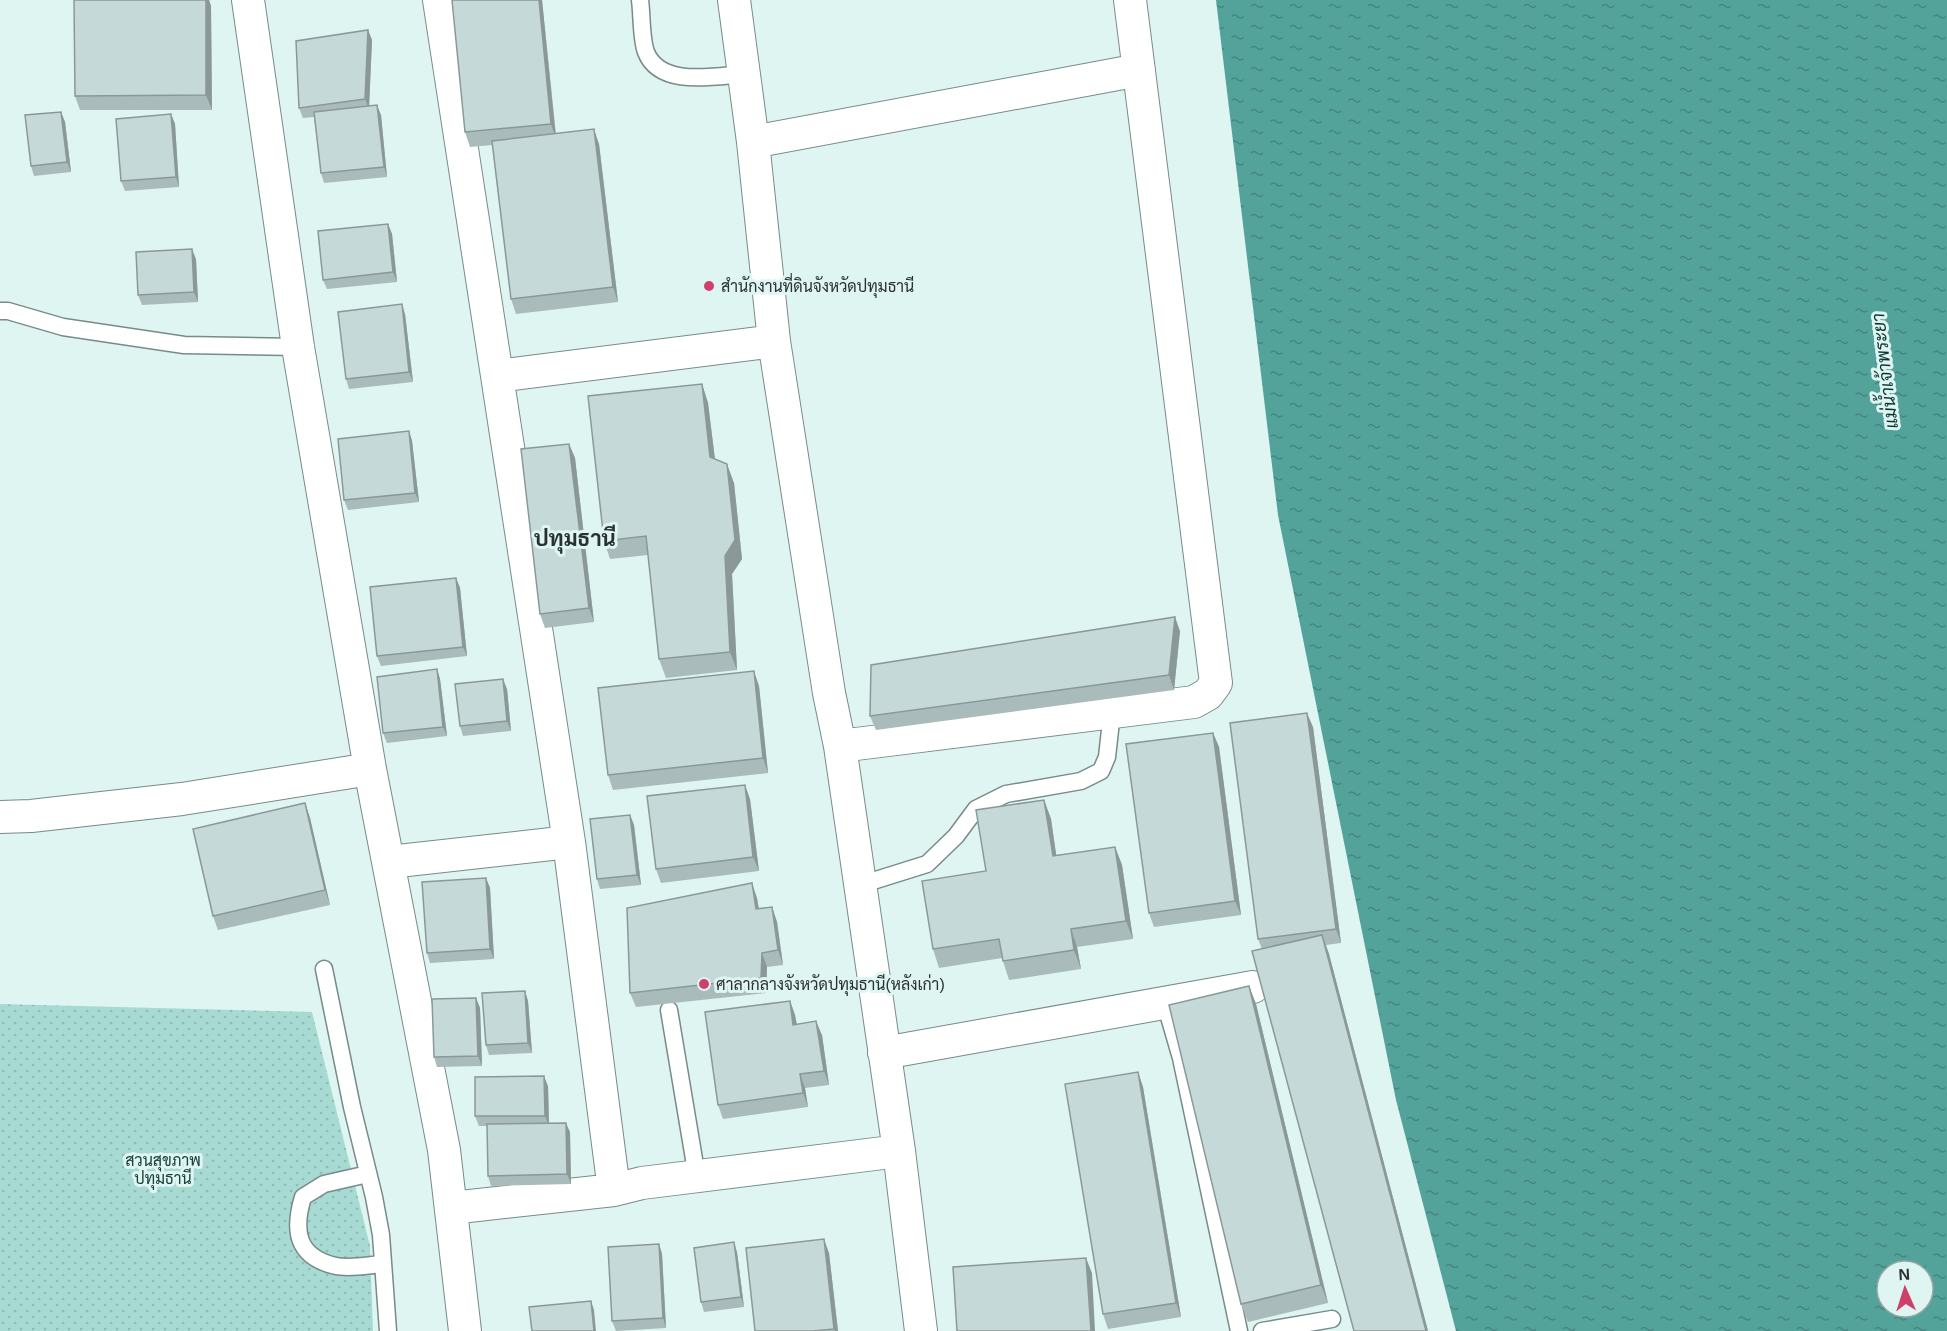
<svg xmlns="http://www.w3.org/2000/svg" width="1947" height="1331" font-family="Arial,Sarabun,sans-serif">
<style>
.green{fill:url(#green-dots)}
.water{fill:url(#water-ripples);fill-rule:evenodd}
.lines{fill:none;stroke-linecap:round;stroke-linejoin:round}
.lane-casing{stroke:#778b88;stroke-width:19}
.street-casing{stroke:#778b88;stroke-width:34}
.lane{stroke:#fff;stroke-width:16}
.street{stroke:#fff;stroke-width:32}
.wall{fill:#a9bbba}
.shaded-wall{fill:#8a9997}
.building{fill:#c5dad8;stroke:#8a9997;stroke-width:1.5}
.poi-dot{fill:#ce4069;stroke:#dff5f2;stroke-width:2}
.labels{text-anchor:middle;stroke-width:6;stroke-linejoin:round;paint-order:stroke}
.poi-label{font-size:16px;fill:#2a3231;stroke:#dff5f2;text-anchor:start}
.park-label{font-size:16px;fill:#1b413d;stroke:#dff5f2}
.water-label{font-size:18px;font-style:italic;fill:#0b3330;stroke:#dff5f2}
.district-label{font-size:22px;font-weight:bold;fill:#2a3231;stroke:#dff5f2}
</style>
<defs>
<pattern id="green-dots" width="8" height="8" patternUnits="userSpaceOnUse" patternTransform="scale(1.5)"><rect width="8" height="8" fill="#a8dad4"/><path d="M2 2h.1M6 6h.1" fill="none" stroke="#91bcb6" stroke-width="1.8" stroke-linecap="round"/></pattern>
<pattern id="water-ripples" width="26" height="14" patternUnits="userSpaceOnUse" patternTransform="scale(1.5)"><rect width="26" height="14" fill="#53a39b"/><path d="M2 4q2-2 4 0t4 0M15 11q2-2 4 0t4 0" fill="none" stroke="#45857f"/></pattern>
</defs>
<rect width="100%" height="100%" fill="#dff5f2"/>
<!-- green -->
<path class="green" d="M 0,1004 L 312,1012 L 370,1246 L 373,1331 L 0,1331 Z"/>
<!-- water -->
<path class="water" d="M 1216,0 L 1947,0 L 1947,1331 L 1456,1331 L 1396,1100 L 1278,515 ZM 1887,1271 L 1923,1271 L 1923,1307 L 1887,1307 Z"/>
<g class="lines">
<defs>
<path id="lane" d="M 640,0 C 642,14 641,39 646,52 C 660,88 715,76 744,74
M 0,311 L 8,311 L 63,327 L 184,345 L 298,347
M 860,885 L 927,864 L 956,836 L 976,809 L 1006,794 L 1081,781 L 1101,771 L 1107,757 L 1112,712
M 324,969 L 352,1107 L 374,1197 L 381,1235 L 388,1331
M 1165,1003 L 1181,1058 L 1239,1331
M 669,1010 L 697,1177
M 368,1174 L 324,1184 L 303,1197 C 293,1230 296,1257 336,1266 C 350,1269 369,1265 383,1264
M 1262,1331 L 1332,1319"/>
<path id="street" d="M 248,0 L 298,347 L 370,769 L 444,1150 L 465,1331
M 439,0 L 569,842 L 614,1190
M 734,0 L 753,142 L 774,341 L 829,693 L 840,746 L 899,1151 L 921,1331
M 753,142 L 1139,70
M 498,376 L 774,341
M 840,746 L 1194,702 L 1208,694 L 1216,683 L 1130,0
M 0,817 L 31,816 L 182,799 L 370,769
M 389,862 L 569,842
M 884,1053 L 1253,987
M 451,1208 L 614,1190 L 642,1183 L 899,1151"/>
</defs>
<!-- lane casing -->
<use href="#lane" class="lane-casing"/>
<!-- street casing -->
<use href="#street" class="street-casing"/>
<!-- lane -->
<use href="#lane" class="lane"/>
<!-- street -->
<use href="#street" class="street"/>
</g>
<!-- wall -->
<path class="wall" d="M 74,0 L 209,0 L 211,6 L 212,110 L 80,110 L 75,96 Z
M 452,0 L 542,0 L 556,134 L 599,144 L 618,302 L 516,314 L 511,299 L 492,145 L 470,147 L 465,132 Z
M 368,30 L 372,40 L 369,106 L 381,115 L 387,177 L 324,183 L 321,173 L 314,117 L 303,118 L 299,108 Z
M 61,112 L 65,122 L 71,172 L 34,176 L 31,166 Z
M 171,114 L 175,124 L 179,187 L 125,191 L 121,181 Z
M 388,224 L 392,234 L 397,282 L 327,289 L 323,280 Z
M 196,259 L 198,302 L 142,305 L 138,295 Z
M 405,314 L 413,382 L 349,389 L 346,379 Z
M 702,384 L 708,403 L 715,459 L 734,483 L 742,559 L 732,574 L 737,670 L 666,678 L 659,659 L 648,555 L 610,559 L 604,541 Z
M 409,431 L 412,441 L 419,502 L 348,510 L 344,500 Z
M 569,444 L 575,458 L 594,622 L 545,628 L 540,614 Z
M 456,578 L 460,588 L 467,656 L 381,666 L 377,656 Z
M 1180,631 L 1174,690 L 876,730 L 870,716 Z
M 437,669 L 440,679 L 447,736 L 387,743 L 383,733 Z
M 759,686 L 768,773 L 613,790 L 608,775 Z
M 507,689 L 511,731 L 463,736 L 460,726 Z
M 1313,727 L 1341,943 L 1326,945 L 1329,954 L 1428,1331 L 1354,1331 L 1262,949 L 1258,939 Z
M 1213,733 L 1219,747 L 1241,915 L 1154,927 L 1149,913 Z
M 750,799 L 759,871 L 661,883 L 656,869 Z
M 1044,800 L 1051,819 L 1056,855 L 1115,847 L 1122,865 L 1133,939 L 1077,947 L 1081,969 L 1009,980 L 1002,958 L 939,968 L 933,949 L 986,871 Z
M 305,803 L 310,818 L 330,905 L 218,930 L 213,916 Z
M 630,815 L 634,825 L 641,885 L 600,889 L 597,879 Z
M 486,878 L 490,888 L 494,959 L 430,963 L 427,953 Z
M 757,898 L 759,909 L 772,907 L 777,922 L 783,965 L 767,967 L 766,993 L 636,1007 L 630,993 Z
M 1249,986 L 1256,1004 L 1328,1303 L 1248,1322 L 1241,1304 Z
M 525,991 L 528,1001 L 532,1053 L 489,1055 L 486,1045 Z
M 476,998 L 480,1008 L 482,1066 L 437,1067 L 434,1057 Z
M 790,1001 L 795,1015 L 797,1024 L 822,1035 L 829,1085 L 805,1088 L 808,1107 L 723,1119 L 718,1105 Z
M 1138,1072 L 1143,1087 L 1181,1317 L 1108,1329 L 1103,1314 Z
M 548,1086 L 549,1123 L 570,1132 L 571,1184 L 491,1186 L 488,1176 L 487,1126 L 479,1126 L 475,1116 Z
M 659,1244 L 662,1254 L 666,1328 L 616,1331 L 612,1321 Z
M 737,1252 L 744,1307 L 704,1312 L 701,1302 Z
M 829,1253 L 838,1331 L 755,1331 Z"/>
<!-- shaded-wall -->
<path class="shaded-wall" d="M 206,0 L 209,0 L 211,6 L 212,110 L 206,95 Z
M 539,0 L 542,0 L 556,139 L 551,124 Z
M 368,30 L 372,40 L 369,109 L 365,99 Z
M 377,105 L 381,115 L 387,177 L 384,167 Z
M 61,112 L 65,122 L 71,172 L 67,162 Z
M 171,114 L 175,124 L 179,187 L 176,177 Z
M 594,129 L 599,144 L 618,302 L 613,287 Z
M 388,224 L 392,234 L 397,282 L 393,272 Z
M 192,249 L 196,259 L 198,302 L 194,292 Z
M 402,304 L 405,314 L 413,382 L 409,372 Z
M 702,384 L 708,403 L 717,476 L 710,457 Z
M 409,431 L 412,441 L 419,502 L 415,493 Z
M 569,444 L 575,458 L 594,622 L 589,608 Z
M 727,464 L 734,483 L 742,559 L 732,574 L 737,670 L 730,652 L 725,556 Z
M 456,578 L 460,588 L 467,656 L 463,647 Z
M 1175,617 L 1180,631 L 1174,690 L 1169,675 Z
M 437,669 L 440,679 L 447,736 L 443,727 Z
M 754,671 L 759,686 L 768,773 L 763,758 Z
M 503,679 L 507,689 L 511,731 L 507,721 Z
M 1307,713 L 1313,727 L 1341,943 L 1336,929 Z
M 1213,733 L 1219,747 L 1241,915 L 1235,901 Z
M 745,785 L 750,799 L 759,871 L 753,857 Z
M 1044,800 L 1051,819 L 1059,874 L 1053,856 Z
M 305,803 L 310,818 L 330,905 L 325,890 Z
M 630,815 L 634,825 L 641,885 L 637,875 Z
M 1115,847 L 1122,865 L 1133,939 L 1126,921 Z
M 486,878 L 490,888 L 494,959 L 490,949 Z
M 752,883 L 757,898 L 761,924 L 756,909 Z
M 772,907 L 777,922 L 783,965 L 778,950 Z
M 1071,929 L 1077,947 L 1081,969 L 1074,950 Z
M 1322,935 L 1329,954 L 1428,1331 L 1426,1331 Z
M 762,953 L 767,967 L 766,993 L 761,978 Z
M 1249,986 L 1256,1004 L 1328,1303 L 1321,1285 Z
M 525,991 L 528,1001 L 532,1053 L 528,1043 Z
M 476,998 L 480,1008 L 482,1066 L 478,1056 Z
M 790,1001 L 795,1015 L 799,1039 L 793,1025 Z
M 816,1021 L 822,1035 L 829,1085 L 824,1071 Z
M 1138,1072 L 1143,1087 L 1181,1317 L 1176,1303 Z
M 800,1074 L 805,1088 L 808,1107 L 803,1093 Z
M 544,1076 L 548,1086 L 549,1126 L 545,1116 Z
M 566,1123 L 570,1132 L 571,1184 L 567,1174 Z
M 824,1239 L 829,1253 L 838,1331 L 835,1331 L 834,1329 Z
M 734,1242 L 737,1252 L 744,1307 L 741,1297 Z
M 659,1244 L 662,1254 L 666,1328 L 663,1318 Z
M 1086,1258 L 1092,1273 L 1095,1331 L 1091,1331 Z
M 591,1301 L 594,1310 L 596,1331 L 594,1331 Z"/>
<!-- building -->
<path class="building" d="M 74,0 L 206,0 L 206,95 L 75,96 Z
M 452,0 L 539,0 L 551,124 L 465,132 Z
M 368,30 L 365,99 L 299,108 L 296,41 Z
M 377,105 L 384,167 L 321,173 L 314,112 Z
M 61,112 L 67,162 L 31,166 L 25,115 Z
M 171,114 L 176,177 L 121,181 L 116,119 Z
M 594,129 L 613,287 L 511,299 L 492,141 Z
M 388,224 L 393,272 L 323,280 L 318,231 Z
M 192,249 L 194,292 L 138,295 L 136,252 Z
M 402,304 L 409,372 L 346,379 L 338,312 Z
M 702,384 L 710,457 L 727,464 L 735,540 L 725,556 L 730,652 L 659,659 L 646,536 L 604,541 L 588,396 Z
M 409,431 L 415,493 L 344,500 L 338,439 Z
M 569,444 L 589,608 L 540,614 L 521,449 Z
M 456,578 L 463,647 L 377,656 L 370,587 Z
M 1175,617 L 1169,675 L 870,716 L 871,665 Z
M 437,669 L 443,727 L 383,733 L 377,677 Z
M 754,671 L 763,758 L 608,775 L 598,688 Z
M 503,679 L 507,721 L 460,726 L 455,684 Z
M 1307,713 L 1336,929 L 1258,939 L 1230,723 Z
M 1213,733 L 1235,901 L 1149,913 L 1126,744 Z
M 745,785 L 753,857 L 656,869 L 647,796 Z
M 1044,800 L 1053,856 L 1115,847 L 1126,921 L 1071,929 L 1074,950 L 1003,961 L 999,939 L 933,949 L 922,881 L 986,871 L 976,810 Z
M 305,803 L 325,890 L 213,916 L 193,829 Z
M 630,815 L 637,875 L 597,879 L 590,819 Z
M 486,878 L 490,949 L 427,953 L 422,882 Z
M 752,883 L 756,909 L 772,907 L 778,950 L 762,953 L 761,978 L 630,993 L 627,908 Z
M 1322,935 L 1426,1331 L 1354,1331 L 1252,951 Z
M 1249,986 L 1321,1285 L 1241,1304 L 1169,1005 Z
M 525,991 L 528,1043 L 486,1045 L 482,993 Z
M 476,998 L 478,1056 L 434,1057 L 432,999 Z
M 790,1001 L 793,1025 L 816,1021 L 824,1071 L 800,1074 L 803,1093 L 718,1105 L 705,1012 Z
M 1138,1072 L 1176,1303 L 1103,1314 L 1065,1084 Z
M 544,1076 L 545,1116 L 475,1116 L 475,1077 Z
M 566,1123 L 567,1174 L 488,1176 L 487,1124 Z
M 824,1239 L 834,1329 L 813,1331 L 755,1331 L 746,1248 Z
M 734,1242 L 741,1297 L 701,1302 L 694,1248 Z
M 659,1244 L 663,1318 L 612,1321 L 608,1247 Z
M 1086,1258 L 1091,1331 L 957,1331 L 953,1267 Z
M 591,1301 L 594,1331 L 532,1331 L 529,1307 Z"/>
<!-- markers -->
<g class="poi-dot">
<circle cx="709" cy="286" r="6"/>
<circle cx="704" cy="984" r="6"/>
</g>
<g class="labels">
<!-- poi labels -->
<g class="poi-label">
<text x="721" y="292">สำนักงานที่ดินจังหวัดปทุมธานี</text>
<text x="716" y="990">ศาลากลางจังหวัดปทุมธานี(หลังเก่า)</text>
</g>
<!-- park labels -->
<g class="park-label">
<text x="163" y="1166">สวนสุขภาพ<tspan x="163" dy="18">ปทุมธานี</tspan></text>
</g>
<!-- water labels -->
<g class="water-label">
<text transform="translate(1885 371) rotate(-97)" y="6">แม่น้ำเจ้าพระยา</text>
</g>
<!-- district labels -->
<g class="district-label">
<text x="575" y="546">ปทุมธานี</text>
</g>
</g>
<!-- north arrow -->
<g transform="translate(1905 1289) rotate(357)"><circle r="28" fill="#dff5f2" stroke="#97a7a5" stroke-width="1.5"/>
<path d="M0-4.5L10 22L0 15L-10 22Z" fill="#ce4069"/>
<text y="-9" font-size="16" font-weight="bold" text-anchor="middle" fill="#2a3231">N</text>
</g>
</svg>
